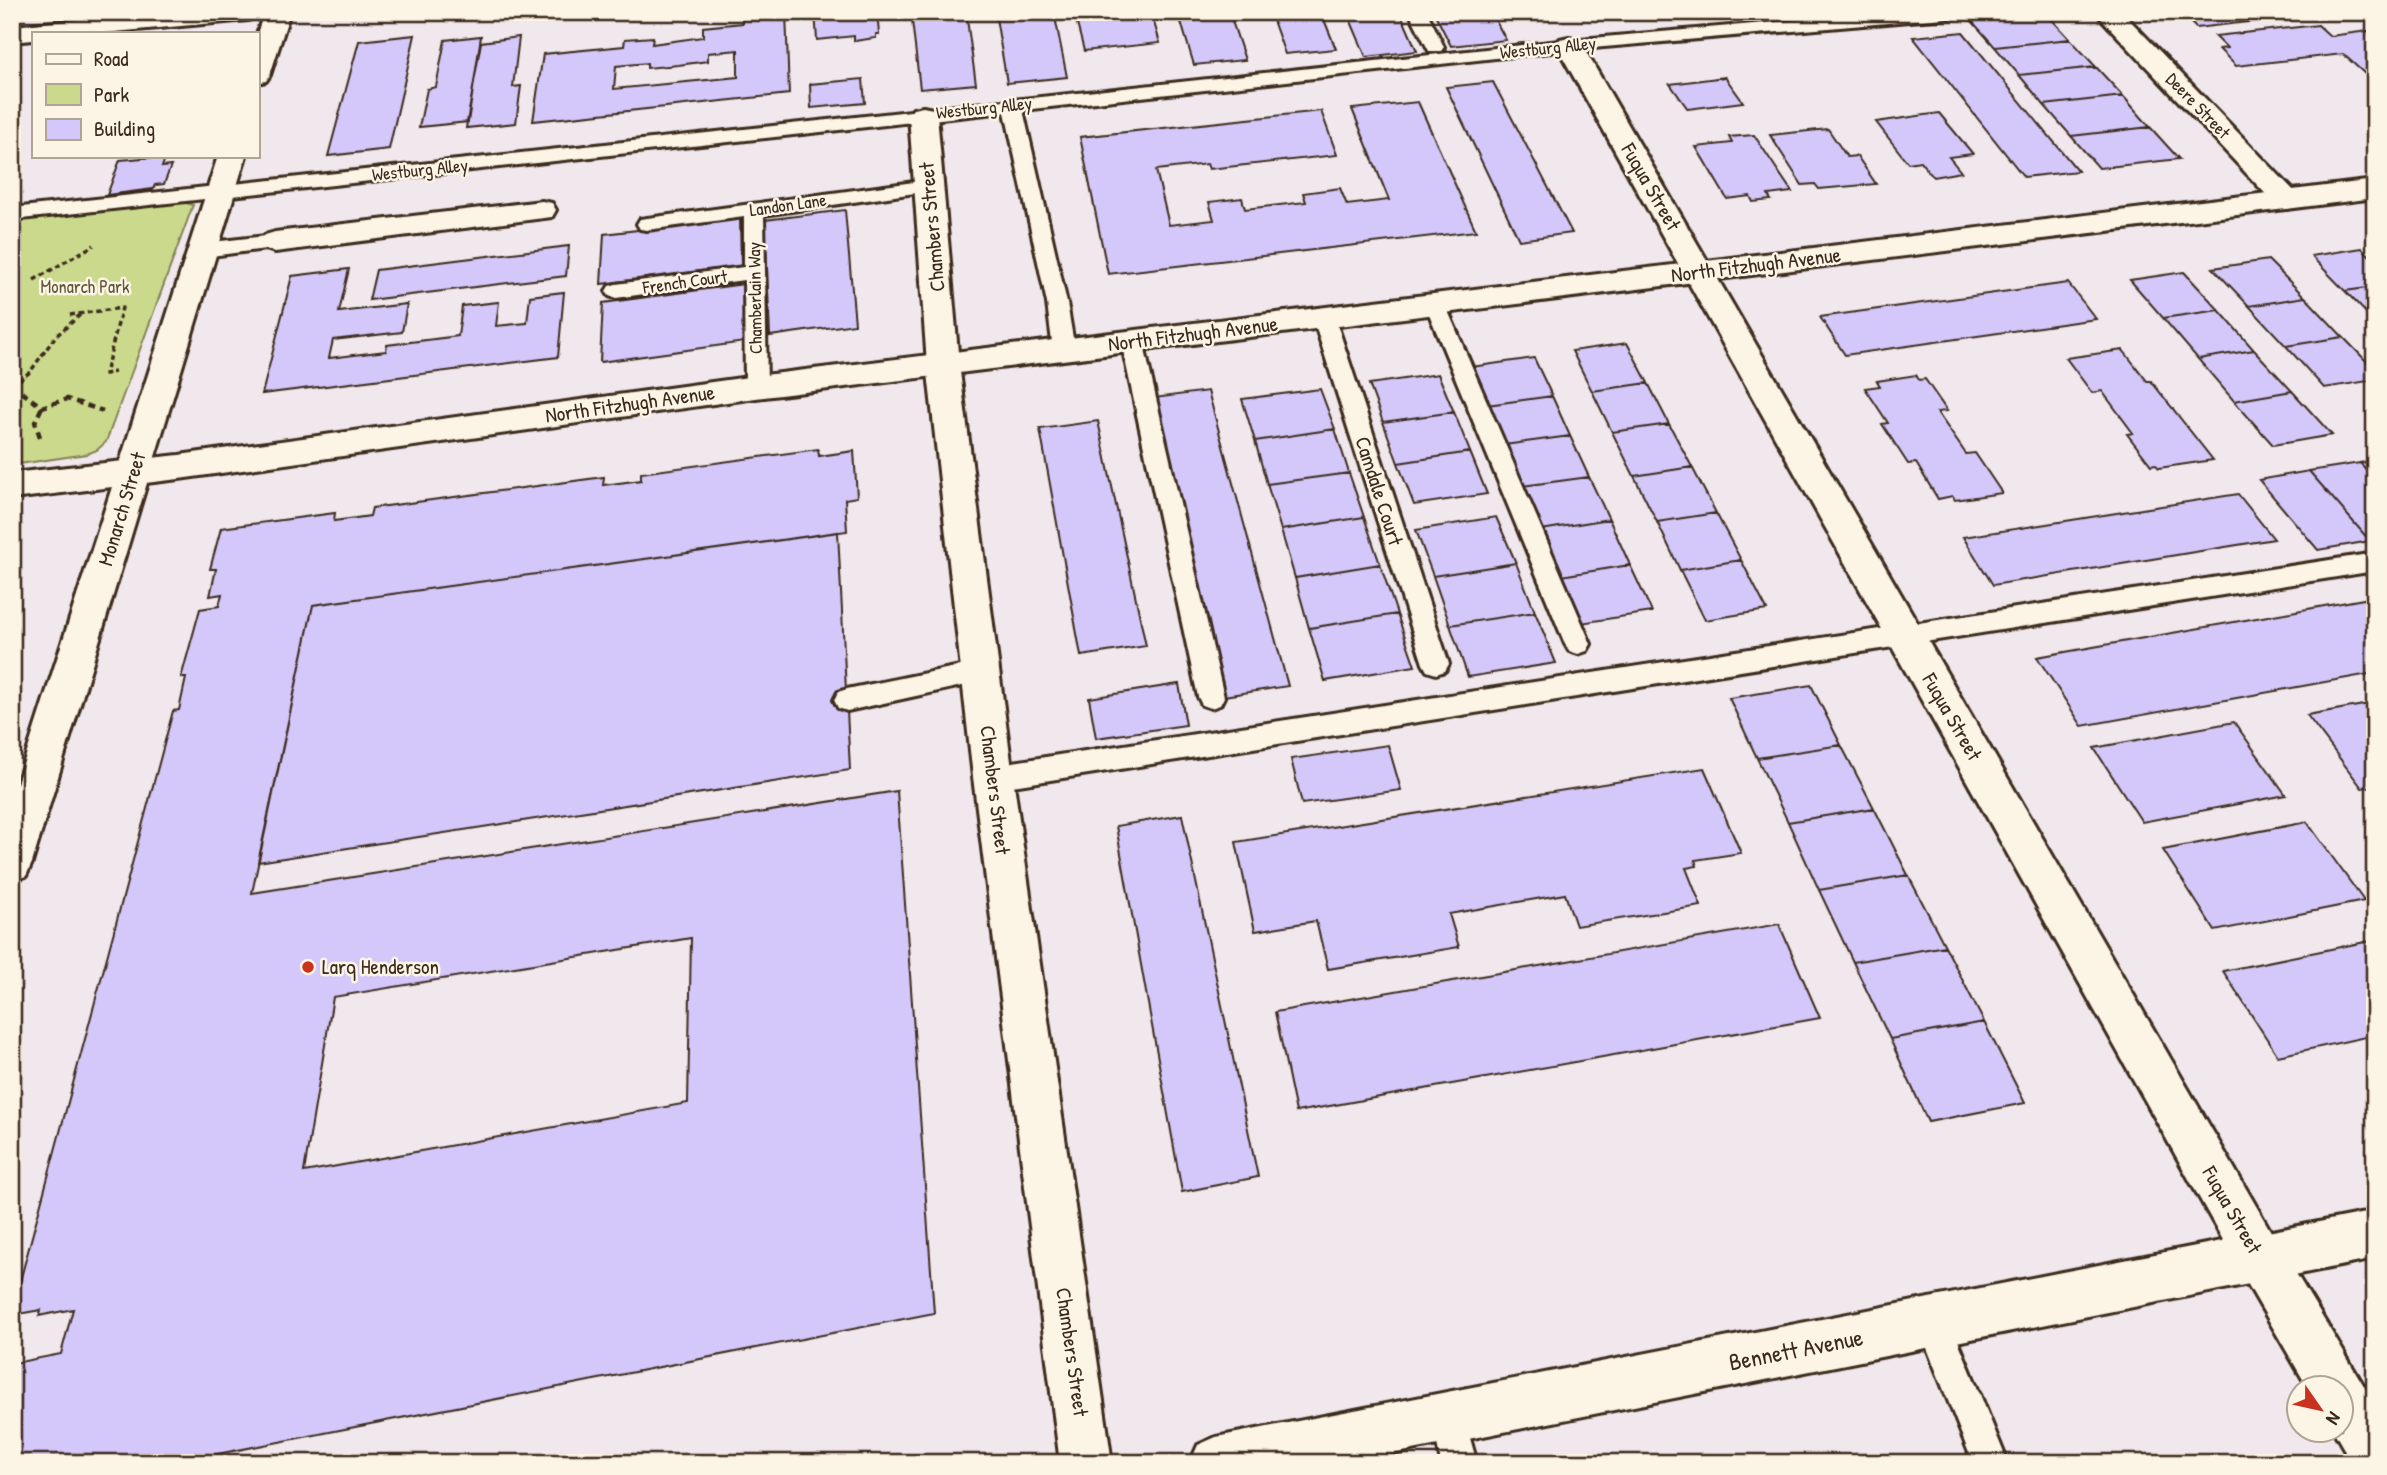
<svg xmlns="http://www.w3.org/2000/svg" width="2387" height="1475" font-family="'Patrick Hand',sans-serif">
<style>
.green{fill:#cbd98d;stroke:#838256;stroke-width:2}
.building{fill:#d4c8fb;stroke:#3b2a1e;stroke-width:2;fill-rule:evenodd}
.lines{fill:none;stroke-linecap:round;stroke-linejoin:round}
.service-casing{stroke:#3b2a1e;stroke-width:6}
.minor-casing{stroke:#3b2a1e;stroke-width:6}
.tertiary-casing{stroke:#3b2a1e;stroke-width:6}
.path-far1{stroke:#3b2a1e;stroke-width:3.5;stroke-dasharray:5 3.5;stroke-linecap:butt}
.path{stroke:#3b2a1e;stroke-width:4.5;stroke-dasharray:7 5;stroke-linecap:butt}
.service{fill:#fcf5e5;fill-rule:evenodd}
.minor{fill:#fcf5e5;fill-rule:evenodd}
.tertiary{fill:#fcf5e5;fill-rule:evenodd}
.poi-dot{fill:#c8321e;stroke:#fcf5e5;stroke-width:2.5}
.labels{text-anchor:middle;stroke-width:5;stroke-linejoin:round;paint-order:stroke}
.far-street-label{font-size:18px;fill:#3b2a1e;stroke:#fcf5e5}
.far-park-label{font-size:18px;fill:#5f563a;stroke:#fcf5e5}
.street-label{font-size:21px;fill:#3b2a1e;stroke:#fcf5e5}
.poi-label{font-size:21px;fill:#3b2a1e;stroke:#fcf5e5;text-anchor:start}
.near-street-label{font-size:24px;fill:#3b2a1e;stroke:#fcf5e5}
</style>
<rect width="100%" height="100%" fill="#f0e8ec"/>
<filter id="ink" filterUnits="userSpaceOnUse"><feTurbulence type="fractalNoise" baseFrequency=".0143" numOctaves="2"/><feDisplacementMap in="SourceGraphic" scale="14" xChannelSelector="R" yChannelSelector="G"/><feConvolveMatrix kernelMatrix="1 2 1 2 8 2 1 2 1" color-interpolation-filters="sRGB"/></filter>
<g filter="url(#ink)">
<!-- green -->
<path class="green" d="M 183,202 L 193,205 L 106,442 L 97,450 L 87,454 L 12,465 L 12,221 Z"/>
<!-- building -->
<path class="building" d="M 742,12 L 786,12 L 789,94 L 533,121 L 543,54 L 624,46 L 625,39 L 653,37 L 652,44 L 703,37 L 703,27 L 742,23 ZM 738,50 L 738,77 L 614,89 L 616,66 L 647,63 L 647,68 L 678,65 L 708,61 L 708,53 Z
M 815,12 L 877,12 L 879,34 L 876,34 L 876,38 L 854,41 L 854,36 L 817,40 Z
M 911,12 L 966,12 L 976,84 L 920,89 Z
M 995,12 L 1054,12 L 1067,77 L 1007,83 Z
M 1074,12 L 1151,12 L 1160,43 L 1084,51 Z
M 1178,12 L 1229,12 L 1245,60 L 1194,65 Z
M 1270,12 L 1321,12 L 1336,49 L 1285,54 Z
M 1347,12 L 1400,12 L 1417,51 L 1366,57 Z
M 1449,12 L 1491,12 L 1506,40 L 1451,46 L 1435,14 Z
M 2045,12 L 2070,39 L 1995,47 L 1971,20 Z
M 2180,12 L 2324,12 L 2326,13 L 2196,28 Z
M 2318,25 L 2330,36 L 2368,31 L 2375,37 L 2375,83 L 2343,54 L 2236,66 L 2219,49 L 2227,48 L 2215,36 Z
M 1963,32 L 2078,171 L 2024,177 L 1913,37 Z
M 415,35 L 389,149 L 328,156 L 359,41 Z
M 481,36 L 468,122 L 419,127 L 427,89 L 436,87 L 445,40 Z
M 519,37 L 513,87 L 521,86 L 516,123 L 466,128 L 481,42 Z
M 2070,39 L 2096,67 L 2019,75 L 1995,47 Z
M 2096,67 L 2123,96 L 2044,105 L 2019,75 Z
M 1725,77 L 1743,102 L 1688,109 L 1670,84 Z
M 863,79 L 865,103 L 811,108 L 810,84 Z
M 1493,82 L 1572,233 L 1519,240 L 1446,87 Z
M 2123,96 L 2150,127 L 2071,136 L 2044,105 Z
M 1418,102 L 1476,231 L 1108,274 L 1080,137 L 1321,111 L 1337,155 L 1209,169 L 1207,164 L 1156,170 L 1169,225 L 1214,220 L 1209,202 L 1242,198 L 1245,209 L 1306,202 L 1303,193 L 1340,188 L 1347,205 L 1389,200 L 1352,109 Z
M 1939,113 L 1973,154 L 1949,157 L 1961,172 L 1933,177 L 1920,161 L 1908,163 L 1876,122 Z
M 2150,127 L 2179,159 L 2099,168 L 2071,136 Z
M 1828,129 L 1847,157 L 1857,156 L 1876,184 L 1819,189 L 1815,184 L 1802,185 L 1770,135 Z
M 1754,135 L 1792,192 L 1768,195 L 1771,200 L 1753,202 L 1750,196 L 1727,199 L 1696,147 L 1732,143 L 1729,137 Z
M 166,156 L 162,167 L 171,166 L 164,184 L 155,185 L 153,189 L 107,195 L 120,160 Z
M 845,210 L 855,324 L 770,336 L 765,220 Z
M 740,218 L 741,266 L 601,284 L 604,234 Z
M 569,246 L 566,276 L 369,300 L 376,270 Z
M 2362,248 L 2375,261 L 2375,287 L 2345,291 L 2311,256 Z
M 2268,260 L 2305,297 L 2249,306 L 2213,268 Z
M 349,269 L 339,312 L 407,304 L 402,332 L 333,340 L 329,358 L 386,351 L 387,345 L 458,336 L 462,306 L 499,302 L 496,326 L 527,323 L 530,296 L 564,292 L 558,357 L 262,394 L 292,276 Z
M 2184,272 L 2219,310 L 2163,318 L 2130,280 Z
M 2068,283 L 2096,319 L 1845,355 L 1820,317 Z
M 744,284 L 745,342 L 600,362 L 603,303 Z
M 2375,287 L 2375,322 L 2345,291 Z
M 2305,297 L 2343,337 L 2286,346 L 2249,306 Z
M 2219,310 L 2254,350 L 2198,359 L 2163,318 Z
M 2343,337 L 2375,370 L 2375,380 L 2324,388 L 2286,346 Z
M 1627,343 L 1648,383 L 1592,391 L 1572,351 Z
M 2123,350 L 2147,381 L 2151,381 L 2213,460 L 2159,468 L 2155,464 L 2151,465 L 2127,434 L 2133,433 L 2102,391 L 2092,393 L 2066,358 Z
M 2254,350 L 2292,391 L 2234,401 L 2198,359 Z
M 1534,358 L 1552,396 L 1487,405 L 1471,367 Z
M 1438,374 L 1454,412 L 1383,422 L 1369,384 Z
M 1916,375 L 1919,380 L 1925,379 L 1947,411 L 1937,412 L 1966,454 L 1975,453 L 2002,493 L 1955,500 L 1952,496 L 1938,499 L 1916,463 L 1908,464 L 1882,424 L 1888,423 L 1865,388 L 1880,386 L 1877,381 Z
M 1648,383 L 1669,424 L 1612,432 L 1592,391 Z
M 1320,389 L 1335,429 L 1255,441 L 1242,399 Z
M 1208,391 L 1288,686 L 1217,697 L 1146,399 Z
M 2292,391 L 2332,435 L 2273,445 L 2234,401 Z
M 1552,396 L 1570,436 L 1504,445 L 1487,405 Z
M 1454,412 L 1470,452 L 1398,463 L 1383,422 Z
M 1098,421 L 1146,646 L 1081,656 L 1040,429 Z
M 1669,424 L 1692,467 L 1634,476 L 1612,432 Z
M 1335,429 L 1349,473 L 1267,484 L 1255,441 Z
M 1570,436 L 1589,477 L 1522,486 L 1504,445 Z
M 818,449 L 819,456 L 854,451 L 857,497 L 845,499 L 847,531 L 313,605 L 252,893 L 897,791 L 934,1313 L 172,1463 L 12,1463 L 14,1363 L 61,1354 L 73,1309 L 39,1316 L 41,1310 L 12,1315 L 12,1311 L 173,711 L 179,710 L 186,678 L 181,678 L 200,609 L 219,606 L 222,594 L 210,596 L 216,569 L 210,569 L 221,528 L 335,513 L 334,521 L 370,516 L 372,508 L 604,477 L 603,485 L 641,480 L 641,473 ZM 691,938 L 688,1103 L 304,1172 L 333,997 Z
M 1470,452 L 1487,494 L 1414,505 L 1398,463 Z
M 2375,460 L 2375,479 L 2360,463 Z
M 2360,463 L 2375,479 L 2375,540 L 2370,541 L 2309,471 Z
M 1692,467 L 1716,513 L 1657,522 L 1634,476 Z
M 2309,471 L 2370,541 L 2318,550 L 2259,480 Z
M 1349,473 L 1364,517 L 1281,530 L 1267,484 Z
M 1589,477 L 1609,519 L 1541,530 L 1522,486 Z
M 2238,494 L 2274,539 L 1993,585 L 1963,537 Z
M 1716,513 L 1741,560 L 1680,570 L 1657,522 Z
M 1364,517 L 1380,564 L 1295,578 L 1281,530 Z
M 1496,517 L 1516,563 L 1433,576 L 1416,530 Z
M 1609,519 L 1630,565 L 1561,576 L 1541,530 Z
M 838,532 L 850,770 L 258,862 L 313,605 Z
M 1741,560 L 1767,610 L 1705,620 L 1680,570 Z
M 1516,563 L 1535,612 L 1450,625 L 1433,576 Z
M 1380,564 L 1397,614 L 1309,628 L 1295,578 Z
M 1630,565 L 1652,612 L 1581,623 L 1561,576 Z
M 2375,597 L 2375,673 L 2082,726 L 2037,657 Z
M 1535,612 L 1556,663 L 1468,677 L 1450,625 Z
M 1397,614 L 1415,666 L 1325,681 L 1309,628 Z
M 1179,684 L 1186,725 L 1096,738 L 1089,698 Z
M 1811,685 L 1841,745 L 1757,758 L 1729,698 Z
M 2375,703 L 2375,786 L 2362,788 L 2307,715 Z
M 2234,722 L 2286,795 L 2142,822 L 2094,748 Z
M 1388,745 L 1401,790 L 1302,804 L 1291,759 Z
M 1841,745 L 1874,808 L 1788,822 L 1757,758 Z
M 1704,768 L 1741,853 L 1695,860 L 1697,866 L 1686,868 L 1701,906 L 1576,926 L 1565,894 L 1449,914 L 1459,947 L 1328,969 L 1316,921 L 1255,931 L 1236,842 Z
M 1874,808 L 1908,875 L 1819,890 L 1788,822 Z
M 1182,815 L 1258,1177 L 1182,1192 L 1116,826 Z
M 2307,822 L 2364,901 L 2215,931 L 2163,850 Z
M 1908,875 L 1945,946 L 1853,962 L 1819,890 Z
M 1779,924 L 1820,1018 L 1296,1112 L 1275,1012 Z
M 2375,940 L 2375,1035 L 2278,1056 L 2223,971 Z
M 1945,946 L 1984,1022 L 1890,1039 L 1853,962 Z
M 1984,1022 L 2025,1103 L 1928,1122 L 1890,1039 Z"/>
<g class="lines">
<defs>
<path id="service" d="M 1409,12 L 1427,12 L 1444,47 L 1441,51 L 1429,51 Z
M 1893,12 L 1965,12 L 1957,17 L 1569,50 L 1023,110 L 1067,303 L 1075,350 L 1072,355 L 1064,357 L 1056,355 L 1053,350 L 1047,303 L 1005,112 L 12,220 L 12,208 L 1569,40 Z
M 929,180 L 936,182 L 939,186 L 936,190 L 764,215 L 767,387 L 764,392 L 756,395 L 748,392 L 745,387 L 744,280 L 616,298 L 609,296 L 606,291 L 609,286 L 616,284 L 744,267 L 744,217 L 647,230 L 640,229 L 637,224 L 640,219 Z
M 275,235 L 282,237 L 285,242 L 282,247 L 203,257 L 196,255 L 193,250 L 196,245 L 203,243 Z
M 1435,297 L 1442,299 L 1445,304 L 1591,644 L 1587,651 L 1578,654 L 1569,651 L 1565,644 L 1425,304 L 1428,299 Z
M 1324,311 L 1331,313 L 1335,318 L 1449,664 L 1445,671 L 1436,674 L 1427,671 L 1423,664 L 1313,318 L 1317,313 Z
M 1132,334 L 1140,336 L 1143,341 L 1224,697 L 1220,705 L 1211,708 L 1202,705 L 1198,697 L 1121,341 L 1124,336 Z
M 2375,553 L 2375,571 L 993,789 L 984,785 L 980,777 L 984,769 L 993,765 Z
M 980,662 L 989,665 L 993,672 L 989,679 L 980,682 L 847,711 L 838,708 L 834,700 L 838,692 L 847,689 Z
M 1934,1306 L 1946,1311 L 2008,1463 L 1973,1463 L 1917,1323 L 1922,1311 Z
M 1449,1401 L 1461,1406 L 1477,1463 L 1441,1463 L 1432,1418 L 1437,1406 Z"/>
<path id="minor" d="M 163,12 L 261,12 L 257,17 L 248,20 L 103,33 L 33,33 L 33,40 L 12,42 L 12,26 Z
M 264,12 L 290,12 L 270,75 L 266,81 L 257,83 L 257,34 Z
M 2095,12 L 2122,12 L 2297,194 L 2301,200 L 2297,206 L 2287,209 L 2277,206 Z
M 1569,37 L 1578,39 L 1582,45 L 2277,1242 L 2375,1404 L 2375,1463 L 2352,1463 L 2333,1430 L 2342,1430 L 2342,1388 L 2308,1388 L 2243,1276 L 1556,45 L 1560,39 Z
M 923,107 L 933,109 L 937,115 L 959,364 L 1013,777 L 1112,1463 L 1060,1463 L 973,777 L 927,364 L 909,115 L 913,109 Z
M 218,156 L 246,156 L 32,863 L 26,876 L 12,881 L 12,799 Z
M 542,201 L 552,203 L 556,210 L 552,217 L 275,252 L 265,249 L 260,242 L 265,235 L 275,232 Z"/>
<path id="tertiary" d="M 2375,180 L 2375,198 L 756,398 L 179,479 L 12,499 L 12,473 L 179,455 L 756,376 Z
M 2375,1211 L 2375,1259 L 1347,1463 L 1190,1463 L 1198,1445 L 1216,1437 Z"/>
</defs>
<!-- service casing -->
<use href="#service" class="service-casing"/>
<!-- minor casing -->
<use href="#minor" class="minor-casing"/>
<!-- tertiary casing -->
<use href="#tertiary" class="tertiary-casing"/>
<!-- path-far1 -->
<path class="path-far1" d="M 34,280 L 94,245
M 70,315 L 122,308 L 105,374 L 115,372
M 19,380 L 30,372 L 55,337 L 80,315"/>
<!-- path -->
<path class="path" d="M 12,385 L 42,407 L 67,399 L 103,411
M 12,385 L 21,378
M 40,437 L 35,422 L 42,407"/>
<!-- service -->
<use href="#service" class="service"/>
<!-- minor -->
<use href="#minor" class="minor"/>
<!-- tertiary -->
<use href="#tertiary" class="tertiary"/>
</g>
</g>
<!-- markers -->
<circle class="poi-dot" cx="308" cy="967" r="7"/>
<g class="labels">
<!-- far-street labels -->
<g class="far-street-label">
<text transform="translate(1548 48) rotate(-6)" y="6">Westburg Alley</text>
<text transform="translate(2198 106) rotate(46)" y="6">Deere Street</text>
<text transform="translate(984 108) rotate(-6)" y="6">Westburg Alley</text>
<text transform="translate(420 170) rotate(-6)" y="6">Westburg Alley</text>
<text transform="translate(788 205) rotate(-8)" y="6">Landon Lane</text>
<text transform="translate(685 282) rotate(-8)" y="6">French Court</text>
<text transform="translate(755 298) rotate(-91)" y="6">Chamberlain Way</text>
</g>
<!-- far-park labels -->
<g class="far-park-label">
<text x="85" y="293">Monarch Park</text>
</g>
<!-- street labels -->
<g class="street-label">
<text transform="translate(1651 187) rotate(60)" y="7">Fuqua Street</text>
<text transform="translate(932 227) rotate(-95)" y="7">Chambers Street</text>
<text transform="translate(1756 265) rotate(-7)" y="7">North Fitzhugh Avenue</text>
<text transform="translate(1193 334) rotate(-7)" y="7">North Fitzhugh Avenue</text>
<text transform="translate(630 404) rotate(-8)" y="7">North Fitzhugh Avenue</text>
<text transform="translate(1379 491) rotate(72)" y="7">Camdale Court</text>
<text transform="translate(122 509) rotate(-73)" y="7">Monarch Street</text>
<text transform="translate(1952 717) rotate(60)" y="7">Fuqua Street</text>
<text transform="translate(995 790) rotate(83)" y="7">Chambers Street</text>
<text transform="translate(2232 1210) rotate(60)" y="7">Fuqua Street</text>
<text transform="translate(1072 1352) rotate(82)" y="7">Chambers Street</text>
</g>
<!-- poi labels -->
<g class="poi-label">
<text x="322" y="974">Larq Henderson</text>
</g>
<!-- near-street labels -->
<g class="near-street-label">
<text transform="translate(1796 1350) rotate(-11)" y="8">Bennett Avenue</text>
</g>
</g>
<!-- margin -->
<rect width="2387" height="1475" fill="none" stroke="#fcf5e5" stroke-width="42"/>
<rect x="21" y="21" width="2345" height="1433" fill="none" stroke="#3b2a1e" stroke-width="2.5" filter="url(#ink)"/>
<!-- legend -->
<rect x="32" y="32" width="228" height="126" fill="#fcf5e5" stroke="#afa495" stroke-width="2"/>
<rect x="46" y="54" width="35" height="10" fill="#fcf5e5" stroke="#afa495" stroke-width="2"/>
<text x="94" y="66" font-size="21" fill="#3b2a1e">Road</text>
<rect x="46" y="84" width="35" height="21" fill="#cbd98d" stroke="#afa495" stroke-width="2"/>
<text x="94" y="102" font-size="21" fill="#3b2a1e">Park</text>
<rect x="46" y="119" width="35" height="21" fill="#d4c8fb" stroke="#afa495" stroke-width="2"/>
<text x="94" y="136" font-size="21" fill="#3b2a1e">Building</text>
<!-- north arrow -->
<g transform="translate(2320 1409) rotate(124)"><circle r="33" fill="#fcf5e5" stroke="#afa495" stroke-width="2"/>
<path d="M0-5L12 26L0 18L-12 26Z" fill="#c8321e"/>
<text y="-10" font-size="19" font-weight="bold" text-anchor="middle" fill="#3b2a1e">N</text>
</g>
</svg>
